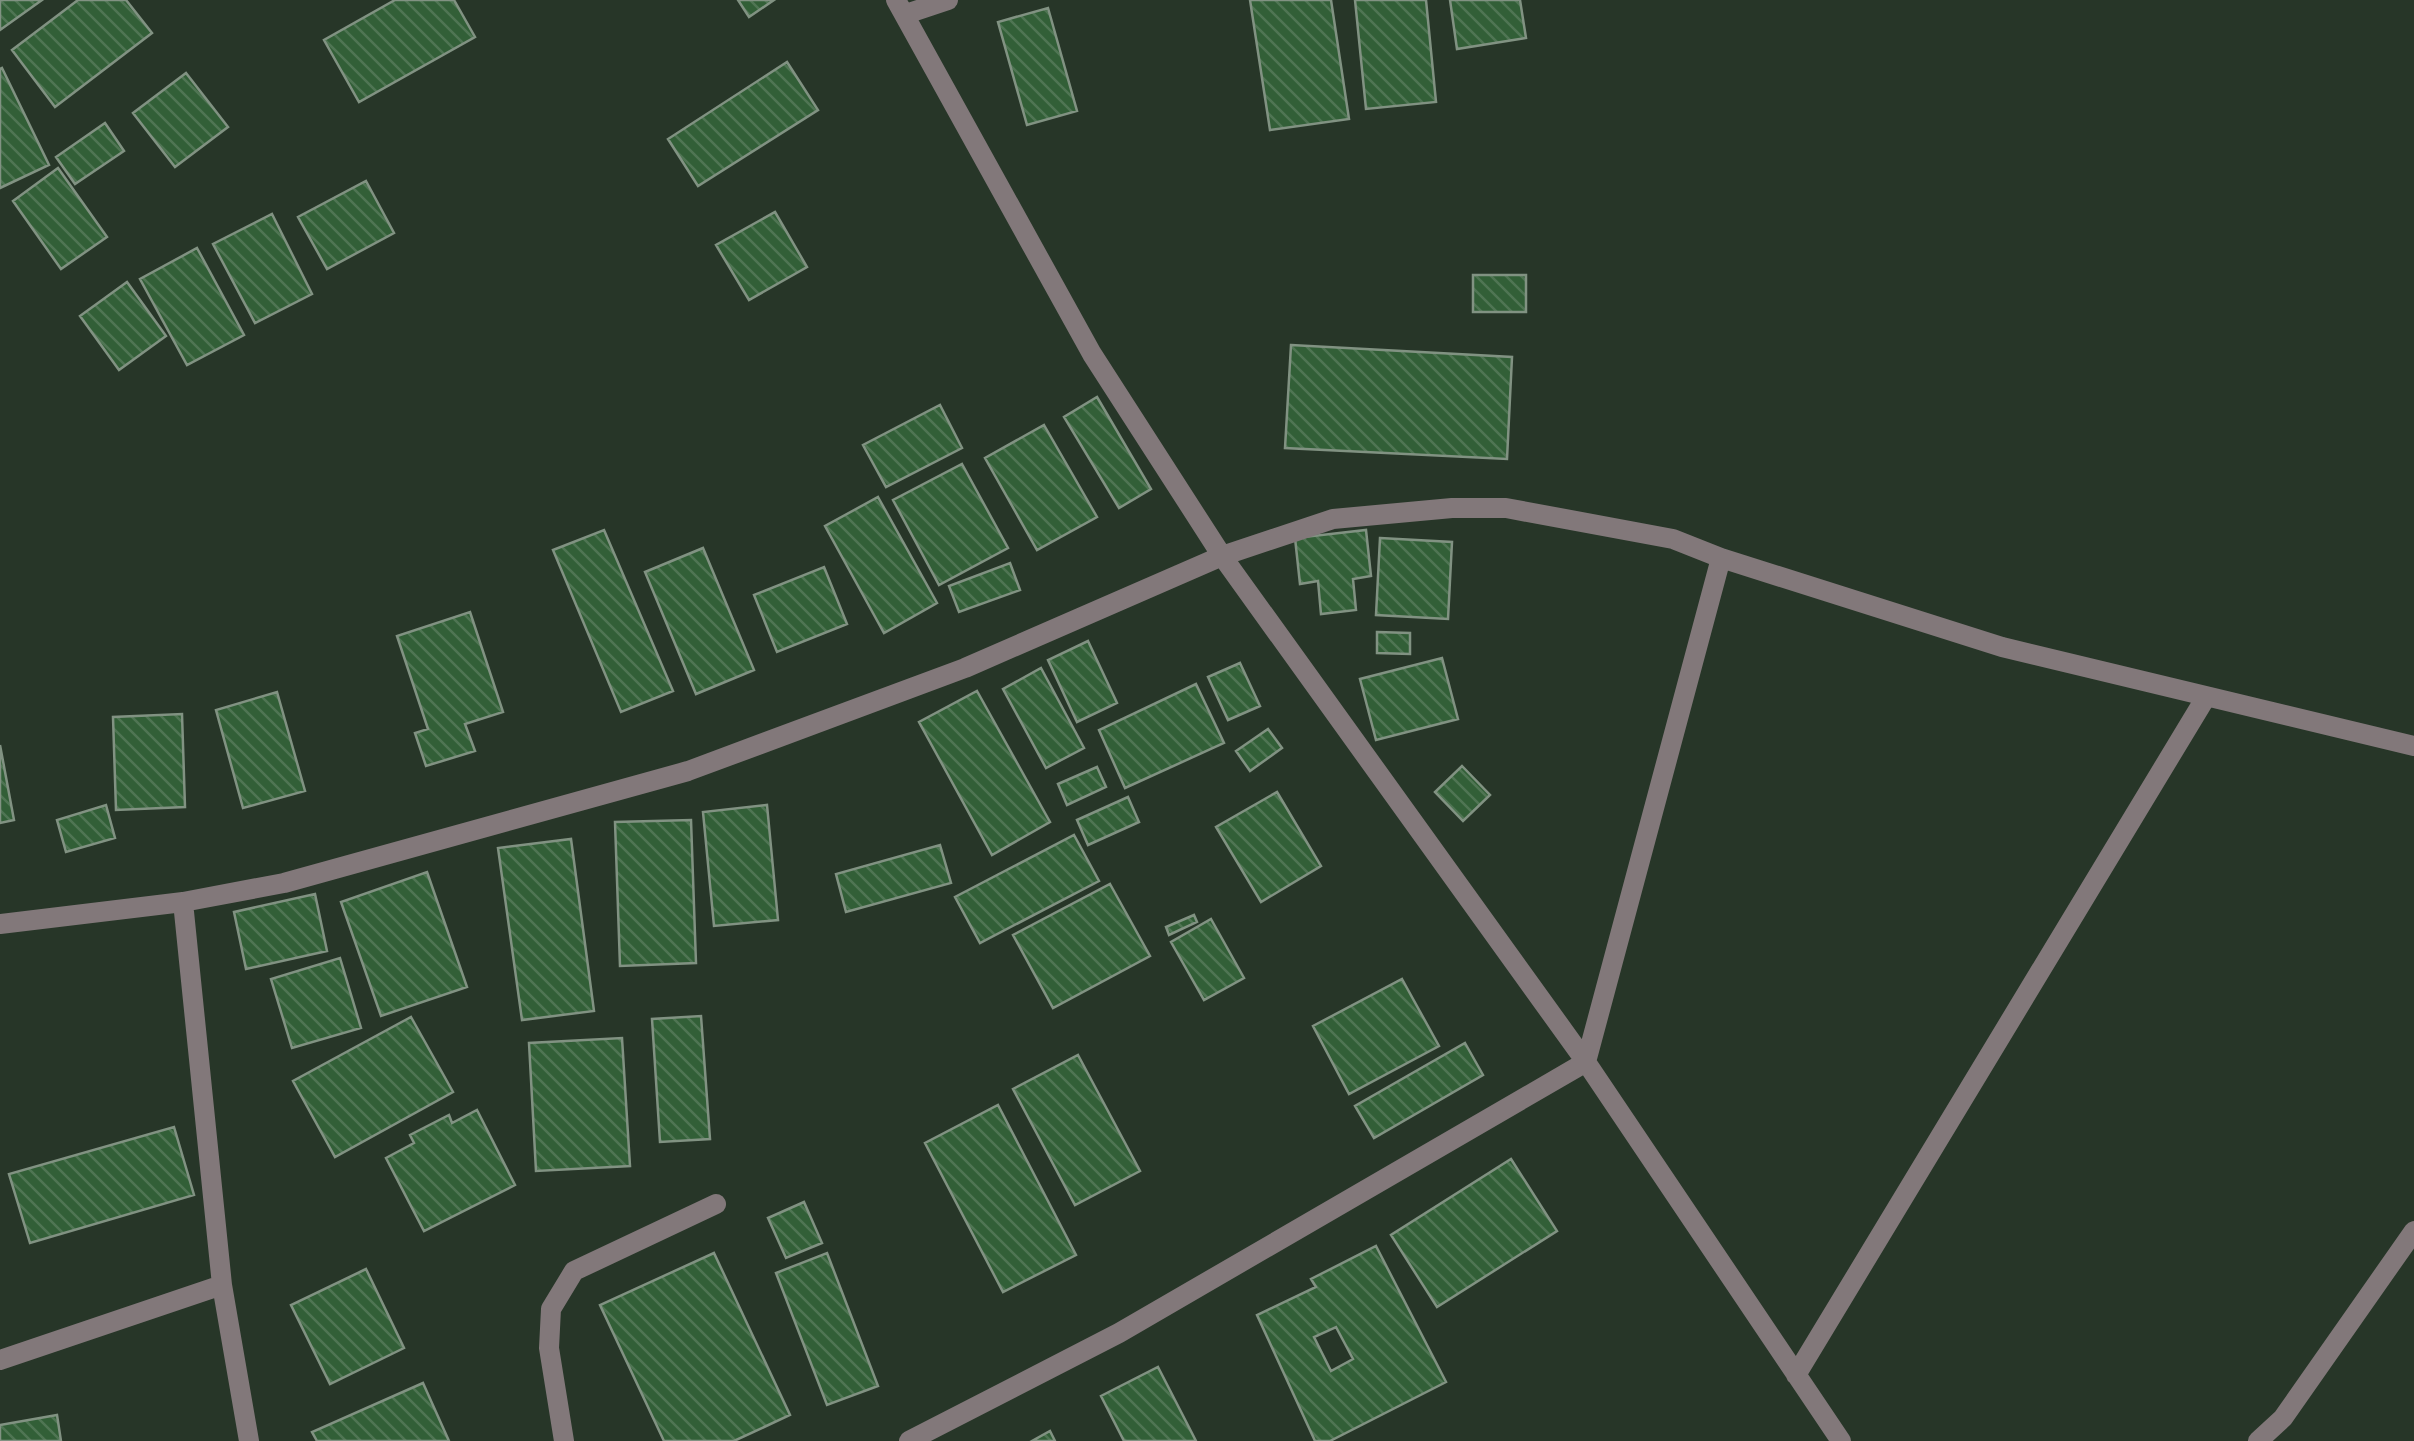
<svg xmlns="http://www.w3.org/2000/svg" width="2414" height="1441" font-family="'Work Sans',sans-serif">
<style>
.building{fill:url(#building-back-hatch);stroke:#819282;stroke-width:2.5;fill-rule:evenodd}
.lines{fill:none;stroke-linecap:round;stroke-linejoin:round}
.minor{stroke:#82787a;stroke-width:20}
</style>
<defs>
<pattern id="building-back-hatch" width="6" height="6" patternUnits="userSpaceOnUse" patternTransform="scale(2.5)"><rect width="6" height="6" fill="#325f37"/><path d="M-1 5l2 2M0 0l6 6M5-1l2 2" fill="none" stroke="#4f7553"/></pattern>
</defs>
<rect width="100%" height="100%" fill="#273628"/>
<!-- building -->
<path class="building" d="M 0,0 L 42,0 L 0,30 Z
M 78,0 L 126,0 L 152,33 L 55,107 L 12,50 Z
M 395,0 L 454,0 L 475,37 L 359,102 L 324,40 Z
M 738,0 L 774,0 L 749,17 Z
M 1250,0 L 1331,0 L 1349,119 L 1270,130 Z
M 1355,0 L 1426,0 L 1436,102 L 1366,109 Z
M 1450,0 L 1520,0 L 1526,38 L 1457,49 Z
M 1048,8 L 1077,111 L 1027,125 L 998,22 Z
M 787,62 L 818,110 L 698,186 L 668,139 Z
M 2,68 L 49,165 L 0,188 L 0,69 Z
M 186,73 L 228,127 L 175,167 L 133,113 Z
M 105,123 L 124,151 L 75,184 L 56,157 Z
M 58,168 L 107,237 L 61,269 L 13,201 Z
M 366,181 L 394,233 L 327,269 L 298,217 Z
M 775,212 L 807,267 L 749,300 L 716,245 Z
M 272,214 L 312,294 L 255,323 L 213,244 Z
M 197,248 L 244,335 L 187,365 L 140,279 Z
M 1473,275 L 1526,275 L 1526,312 L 1473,312 Z
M 127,282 L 166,336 L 119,370 L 80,316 Z
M 1291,345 L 1512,357 L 1507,459 L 1285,448 Z
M 1097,397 L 1151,489 L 1119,508 L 1064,417 Z
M 940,405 L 962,448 L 886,487 L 863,445 Z
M 1044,425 L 1097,517 L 1037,550 L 985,458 Z
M 962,464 L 1008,548 L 939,585 L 893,500 Z
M 878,497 L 937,603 L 884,633 L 825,526 Z
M 604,530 L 673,691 L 621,712 L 553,550 Z
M 1366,530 L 1371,576 L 1353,579 L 1356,610 L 1321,614 L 1318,581 L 1300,584 L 1295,538 Z
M 1380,538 L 1452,542 L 1448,619 L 1376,615 Z
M 703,548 L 754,670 L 696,694 L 645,572 Z
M 1010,563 L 1020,590 L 959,612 L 949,586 Z
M 824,567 L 847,624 L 777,652 L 754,595 Z
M 470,612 L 503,712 L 465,724 L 475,751 L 426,766 L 415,733 L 428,729 L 397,636 Z
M 1377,632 L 1410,633 L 1410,654 L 1377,653 Z
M 1088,641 L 1117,703 L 1077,722 L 1048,660 Z
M 1442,658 L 1458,719 L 1376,740 L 1360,679 Z
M 1240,663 L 1260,706 L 1228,720 L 1208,677 Z
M 1041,668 L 1084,748 L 1046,768 L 1003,689 Z
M 1196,684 L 1224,743 L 1125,788 L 1099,730 Z
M 977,691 L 1050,822 L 992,855 L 919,722 Z
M 277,692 L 305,791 L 243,808 L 216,710 Z
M 182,714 L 185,807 L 116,810 L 113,717 Z
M 1268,729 L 1282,748 L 1250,771 L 1236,751 Z
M 0,745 L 14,820 L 0,823 Z
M 1462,766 L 1490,795 L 1463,821 L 1435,792 Z
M 1097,767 L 1106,787 L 1067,805 L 1058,784 Z
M 1277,792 L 1321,866 L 1261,902 L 1216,827 Z
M 1128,797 L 1139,822 L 1088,845 L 1077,820 Z
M 106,805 L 115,838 L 66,852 L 57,820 Z
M 767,805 L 778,920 L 714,926 L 703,812 Z
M 691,820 L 696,963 L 620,966 L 615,822 Z
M 1074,835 L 1099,881 L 980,943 L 955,897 Z
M 571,839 L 594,1011 L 522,1020 L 498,848 Z
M 940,845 L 951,883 L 846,912 L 836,874 Z
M 427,872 L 467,987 L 381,1016 L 341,902 Z
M 1110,884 L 1150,956 L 1053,1008 L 1013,935 Z
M 315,894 L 327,951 L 246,969 L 234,912 Z
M 1194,915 L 1197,922 L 1169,935 L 1166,927 Z
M 1211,919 L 1244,978 L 1204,1000 L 1171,942 Z
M 340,958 L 361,1028 L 292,1048 L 271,979 Z
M 1402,979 L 1439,1046 L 1349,1094 L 1313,1026 Z
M 701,1016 L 710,1139 L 660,1142 L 652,1019 Z
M 411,1017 L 453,1092 L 335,1157 L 293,1081 Z
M 622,1038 L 630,1166 L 536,1171 L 529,1043 Z
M 1465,1043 L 1483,1075 L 1374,1138 L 1355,1106 Z
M 1078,1055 L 1140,1171 L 1075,1205 L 1013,1089 Z
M 998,1105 L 1076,1255 L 1003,1292 L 925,1143 Z
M 477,1110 L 515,1185 L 424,1231 L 386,1158 L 414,1143 L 410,1135 L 449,1115 L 452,1123 Z
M 174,1127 L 194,1195 L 30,1243 L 9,1174 Z
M 1511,1159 L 1557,1231 L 1437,1307 L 1391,1235 Z
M 804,1202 L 822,1243 L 786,1258 L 768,1218 Z
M 1376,1246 L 1446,1382 L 1330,1441 L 1315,1441 L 1257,1315 L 1316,1287 L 1311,1279 ZM 1336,1327 L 1353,1359 L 1331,1371 L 1314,1337 Z
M 714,1253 L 790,1415 L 734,1441 L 664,1441 L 600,1305 Z
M 827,1253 L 878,1386 L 827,1405 L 776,1273 Z
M 366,1269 L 404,1348 L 330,1384 L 291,1305 Z
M 1158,1367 L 1196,1441 L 1124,1441 L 1101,1396 Z
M 423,1383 L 449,1441 L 317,1441 L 312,1432 Z
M 57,1415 L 61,1441 L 0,1441 L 0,1425 Z
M 1050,1431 L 1055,1441 L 1032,1441 Z"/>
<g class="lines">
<!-- minor -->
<path class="minor" d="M 896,0 L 1092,354 L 1222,556 L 1586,1062 L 1841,1441
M 906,14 L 948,0
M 183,902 L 222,1285 L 249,1441
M 0,924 L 183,902 L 284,883 L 688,771 L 965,668 L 1222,556 L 1333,519 L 1452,508 L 1506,508 L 1673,539 L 1721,558 L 2002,647 L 2414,746
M 0,1360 L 222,1285
M 1796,1375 L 2206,697
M 564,1441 L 549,1348 L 551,1309 L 574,1271 L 716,1204
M 909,1441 L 1119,1333 L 1586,1062 L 1721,558
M 2258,1441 L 2283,1418 L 2414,1231"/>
</g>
</svg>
